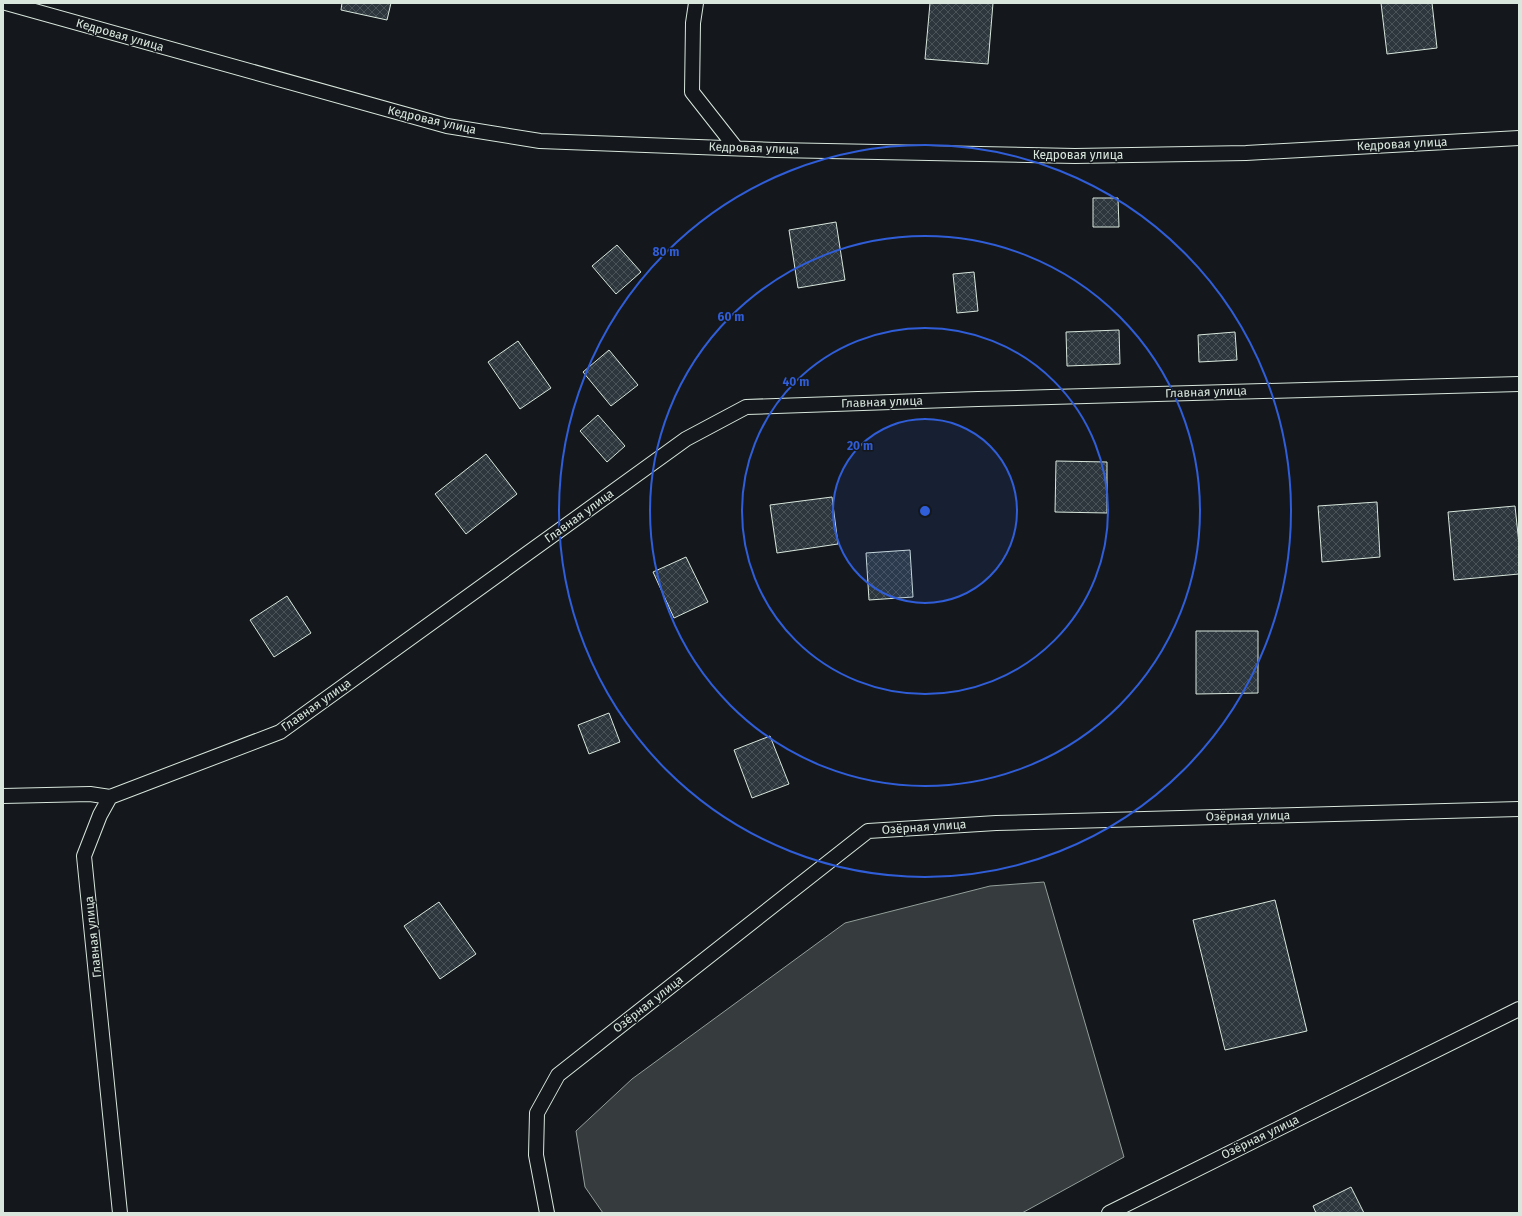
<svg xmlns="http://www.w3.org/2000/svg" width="1522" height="1216" font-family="'Fira Sans',sans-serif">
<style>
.water{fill:#363b3e;stroke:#939e99}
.building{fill:url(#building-cross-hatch);stroke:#d8e6dc}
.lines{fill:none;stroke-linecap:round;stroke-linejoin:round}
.lane-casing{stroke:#d8e6dc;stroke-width:16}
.lane{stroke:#14181c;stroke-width:14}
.ring{fill:none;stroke:#305dd8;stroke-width:2}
.labels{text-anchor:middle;stroke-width:3;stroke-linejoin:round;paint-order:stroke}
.street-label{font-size:12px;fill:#d8e6dc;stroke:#14181c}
.centre{fill:#305dd8;stroke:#14181c;stroke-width:2}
.ring-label{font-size:12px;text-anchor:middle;font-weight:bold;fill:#305dd8;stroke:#14181c;stroke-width:3;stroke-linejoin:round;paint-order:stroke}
</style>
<defs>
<pattern id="building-cross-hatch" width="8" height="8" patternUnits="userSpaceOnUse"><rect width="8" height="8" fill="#2c363c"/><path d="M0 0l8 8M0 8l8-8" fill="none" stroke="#4a5358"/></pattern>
</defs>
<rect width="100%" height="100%" fill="#14181c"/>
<!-- water -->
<path class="water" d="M 1044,882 L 1124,1157 L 1022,1213 L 603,1213 L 585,1187 L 576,1131 L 632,1079 L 845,923 L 990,886 Z"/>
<!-- building -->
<path class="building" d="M 342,3 L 391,3 L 387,20 L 341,10 Z
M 930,3 L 993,3 L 988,64 L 925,59 Z
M 1381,3 L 1432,3 L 1437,48 L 1387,54 Z
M 1093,198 L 1118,198 L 1119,227 L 1093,227 Z
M 836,222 L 845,280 L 798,288 L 789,230 Z
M 617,245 L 641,272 L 616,294 L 592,266 Z
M 974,272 L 978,311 L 957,313 L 953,274 Z
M 1119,330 L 1120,364 L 1067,366 L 1066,332 Z
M 1235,332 L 1237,360 L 1199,362 L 1198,335 Z
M 518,341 L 551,388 L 520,409 L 488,362 Z
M 609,350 L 638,385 L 611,406 L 583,372 Z
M 598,415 L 625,446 L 607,462 L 580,431 Z
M 486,454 L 517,494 L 466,534 L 435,494 Z
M 1056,461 L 1107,462 L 1107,513 L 1055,512 Z
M 832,497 L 838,544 L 777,553 L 770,505 Z
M 1377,502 L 1380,557 L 1322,562 L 1318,506 Z
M 1515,506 L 1519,544 L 1519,574 L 1454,580 L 1448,512 Z
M 910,550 L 913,597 L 869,600 L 866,553 Z
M 686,557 L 708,602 L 674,618 L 653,572 Z
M 287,596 L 311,633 L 274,657 L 250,620 Z
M 1196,631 L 1258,631 L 1258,693 L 1196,694 Z
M 609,713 L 620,742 L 589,754 L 578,725 Z
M 770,736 L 789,784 L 752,798 L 734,750 Z
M 1275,900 L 1307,1031 L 1225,1050 L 1193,920 Z
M 439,902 L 476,954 L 440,979 L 404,926 Z
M 1351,1187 L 1364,1213 L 1316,1213 L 1313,1206 Z"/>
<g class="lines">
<defs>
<path id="lane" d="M 6,3 L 447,126 L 540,141 L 776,150 L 1075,156 L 1246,153 L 1519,138
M 696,3 L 693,23 L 692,92 L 736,148
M 3,796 L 90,794 L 110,797
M 120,1213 L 84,856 L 100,815 L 110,797 L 280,732 L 686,439 L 746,407 L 978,399 L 1519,384
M 547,1213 L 536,1155 L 537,1113 L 558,1075 L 868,831 L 996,823 L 1519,809
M 1109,1213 L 1519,1009"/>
</defs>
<!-- lane casing -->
<use href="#lane" class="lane-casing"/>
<!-- lane -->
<use href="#lane" class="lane"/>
</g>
<!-- distance rings -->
<circle cx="925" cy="511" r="92" fill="#305dd8" fill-opacity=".12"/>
<g class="ring">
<circle cx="925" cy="511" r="92"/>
<circle cx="925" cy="511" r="183"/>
<circle cx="925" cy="511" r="275"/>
<circle cx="925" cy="511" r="366"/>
</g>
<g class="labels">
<!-- street labels -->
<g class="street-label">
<text transform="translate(120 35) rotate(16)" y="4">Кедровая улица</text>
<text transform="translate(432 120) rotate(13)" y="4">Кедровая улица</text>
<text transform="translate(1402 144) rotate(-3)" y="4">Кедровая улица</text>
<text transform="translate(754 148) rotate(2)" y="4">Кедровая улица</text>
<text x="1078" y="159">Кедровая улица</text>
<text transform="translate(1206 392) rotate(-2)" y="4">Главная улица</text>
<text transform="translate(882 402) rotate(-2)" y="4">Главная улица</text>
<text transform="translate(579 516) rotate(-36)" y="4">Главная улица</text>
<text transform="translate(316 705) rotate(-35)" y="4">Главная улица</text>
<text transform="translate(1248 816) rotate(-1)" y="4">Озёрная улица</text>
<text transform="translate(924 827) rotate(-4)" y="4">Озёрная улица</text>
<text transform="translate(93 937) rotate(-96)" y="4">Главная улица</text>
<text transform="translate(648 1004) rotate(-38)" y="4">Озёрная улица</text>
<text transform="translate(1260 1137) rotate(-26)" y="4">Озёрная улица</text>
</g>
</g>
<circle cx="925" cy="511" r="6" class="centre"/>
<g class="ring-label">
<text x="666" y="256">80 m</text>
<text x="731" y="321">60 m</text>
<text x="796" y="386">40 m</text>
<text x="860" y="450">20 m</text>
</g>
<!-- border -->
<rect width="1522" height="1216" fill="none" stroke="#d8e6dc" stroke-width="8"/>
</svg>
